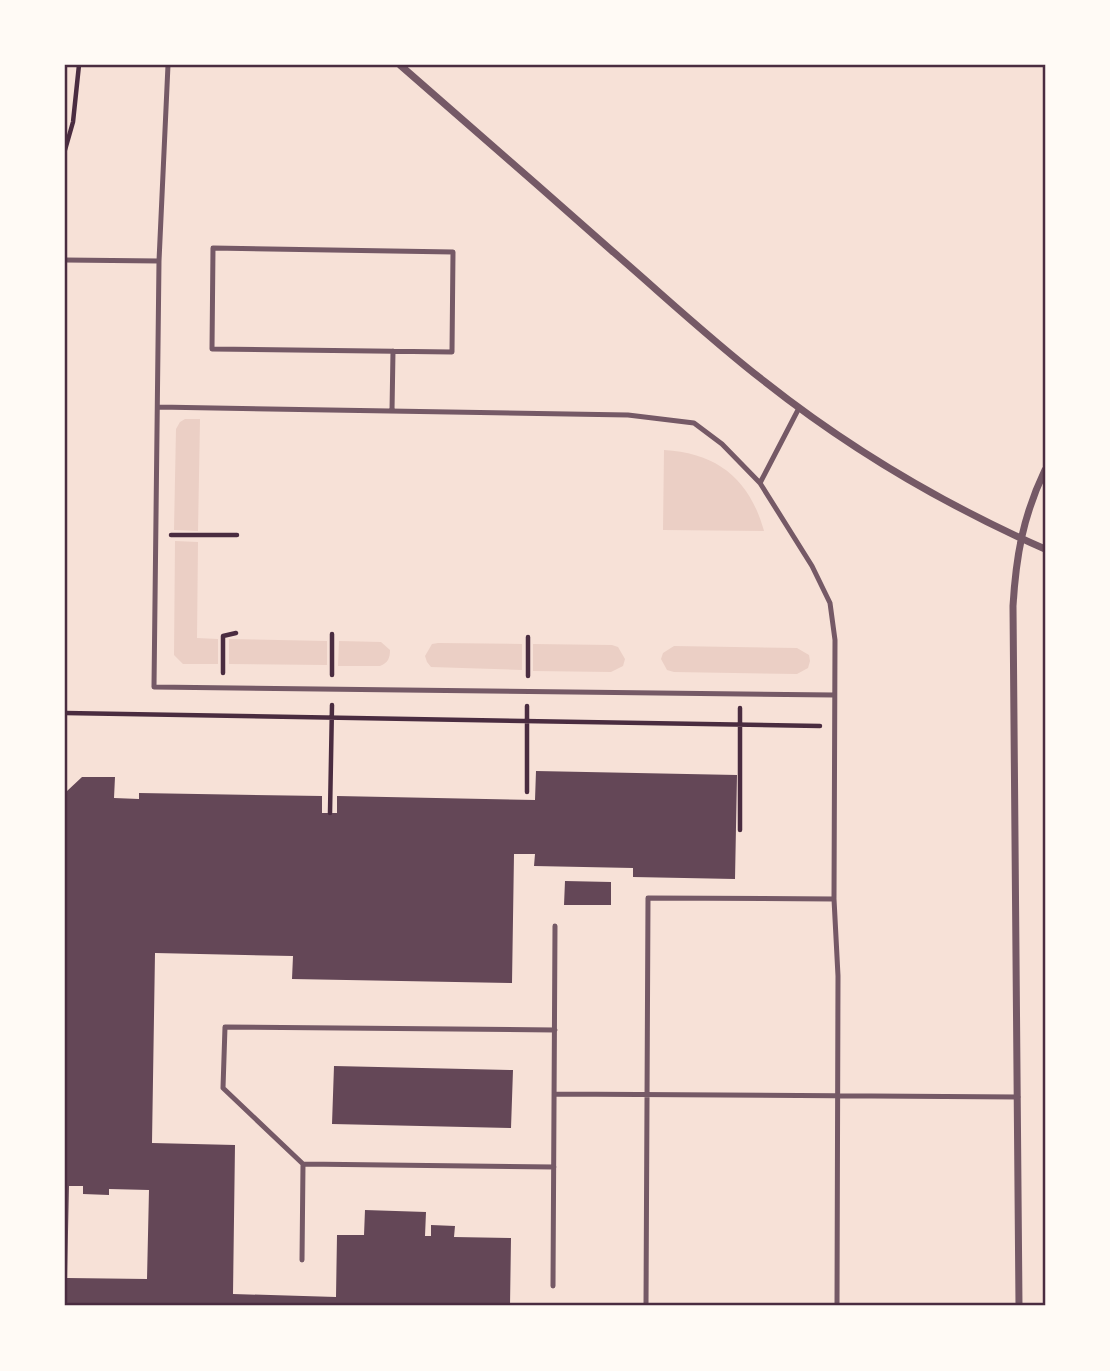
<svg xmlns="http://www.w3.org/2000/svg" width="1110" height="1371" font-family="Signika,sans-serif">
<style>
.green{fill:#ebcfc5}
.building{fill:#644757;fill-rule:evenodd}
.lines{fill:none;stroke-linecap:round;stroke-linejoin:round}
.path{stroke:#4a2c40;stroke-width:4.5}
.service{stroke:#755966;stroke-width:5}
.minor{stroke:#755966;stroke-width:7}
.neatline{fill:none;stroke:#4a2c40;stroke-width:2.5}
</style>
<rect width="100%" height="100%" fill="#f7e1d7"/>
<!-- green -->
<path class="green" d="M 185,419 L 200,419 L 198,531 L 174,530 L 176,429 L 180,422 Z
M 664,450 C 718,453 750,480 764,531 L 663,530 Z
M 175,541 L 198,542 L 197,638 L 218,639 L 218,664 L 183,664 L 174,655 Z
M 229,639 L 327,641 L 327,665 L 229,664 Z
M 339,641 L 381,642 L 390,650 C 390,658 388,663 380,666 L 338,666 Z
M 438,643 L 522,644 L 522,670 L 431,667 L 427,662 L 425,656 L 432,644 Z
M 533,644 L 612,645 L 618,647 L 625,659 L 623,666 L 611,672 L 533,671 Z
M 674,646 L 797,648 L 809,655 L 810,661 L 808,668 L 797,674 L 674,672 L 667,670 L 661,659 L 663,653 Z"/>
<!-- building -->
<path class="building" d="M 536,771 L 737,775 L 735,879 L 633,877 L 633,868 L 534,866 L 535,854 L 514,854 L 512,983 L 292,979 L 293,956 L 155,953 L 152,1143 L 235,1145 L 233,1294 L 336,1297 L 337,1235 L 364,1235 L 365,1210 L 426,1212 L 425,1236 L 431,1236 L 431,1225 L 455,1226 L 454,1237 L 511,1238 L 510,1306 L 65,1306 L 66,792 L 82,777 L 115,777 L 114,798 L 139,799 L 139,793 L 322,796 L 322,813 L 337,813 L 337,796 L 535,800 ZM 69,1186 L 83,1186 L 83,1194 L 109,1195 L 109,1189 L 149,1190 L 147,1279 L 67,1278 Z
M 565,881 L 611,882 L 611,905 L 564,905 Z
M 334,1066 L 513,1070 L 511,1128 L 332,1124 Z"/>
<g class="lines">
<!-- path -->
<path class="path" d="M 65,150 L 73,122 L 79,65
M 171,535 L 237,535
M 223,673 L 223,636 L 236,633
M 332,675 L 332,634
M 528,676 L 528,637
M 65,713 L 820,726
M 527,792 L 527,706
M 330,813 L 332,705
M 740,830 L 740,708"/>
<!-- service -->
<path class="service" d="M 168,65 L 159,261 L 154,687 L 834,695
M 213,248 L 453,252 L 452,352 L 212,349 Z
M 65,260 L 159,261
M 158,407 L 628,415 L 694,423 L 722,444 L 760,483 L 812,566 L 830,603 L 835,640 L 834,899 L 838,976 L 837,1306
M 392,411 L 393,351
M 760,483 L 799,408
M 554,1094 L 1018,1097
M 303,1164 L 223,1088 L 225,1027 L 555,1030
M 302,1260 L 303,1164 L 554,1167
M 553,1286 L 555,926
M 646,1306 L 648,898 L 834,899"/>
<!-- minor -->
<path class="minor" d="M 400,65 C 470,126 541,188 611,250 C 662,294 711,340 764,381 C 850,449 945,505 1045,549
M 1019,1306 L 1013,606 C 1016,556 1023,516 1045,470"/>
</g>
<!-- border -->
<rect width="1110" height="1371" fill="none" stroke="#fffaf5" stroke-width="133"/>
<rect x="66" y="66" width="978" height="1238" class="neatline"/>
</svg>
